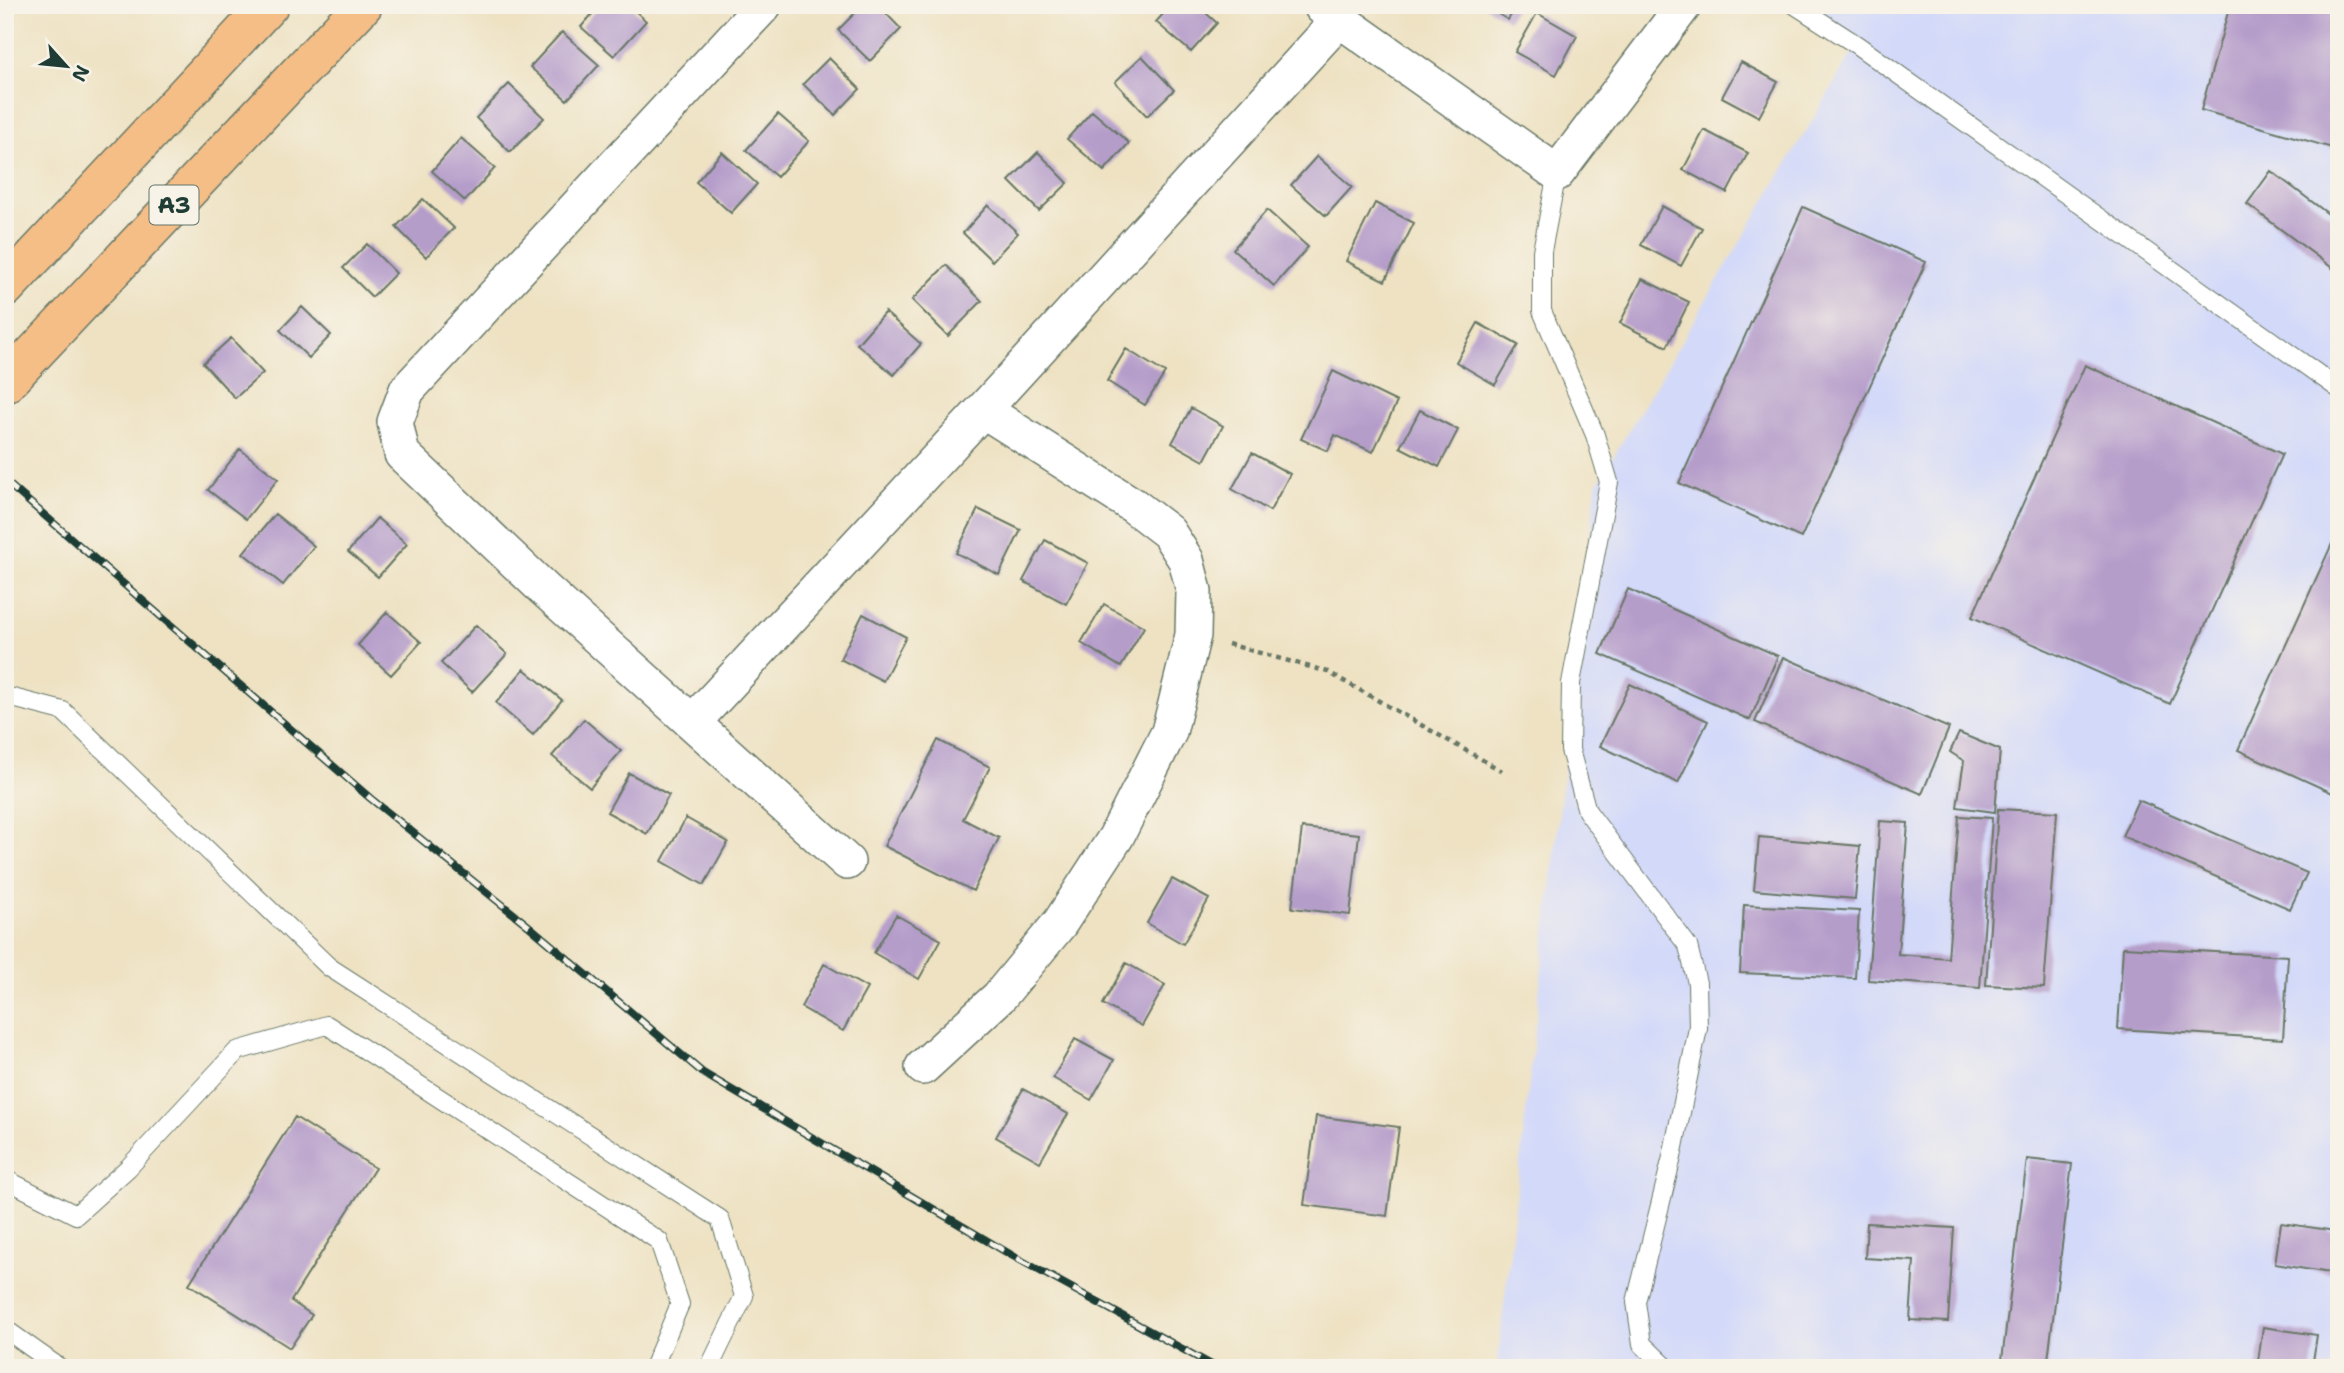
<svg xmlns="http://www.w3.org/2000/svg" width="2344" height="1373" font-family="'Shantell Sans',sans-serif">
<style>
.built{fill:#d3d9f9}
.building{fill:#b59dca}
.lines{fill:none;stroke-linecap:round;stroke-linejoin:round}
.service-casing{stroke:#677766;stroke-width:20}
.minor-casing{stroke:#677766;stroke-width:38}
.trunk-casing{stroke:#677766;stroke-width:41}
.path{stroke:#677766;stroke-width:4.5;stroke-dasharray:5 5;stroke-linecap:butt}
.service{stroke:#fff;stroke-width:18}
.minor{stroke:#fff;stroke-width:35}
.trunk{stroke:#f6be87;stroke-width:38}
.rail-casing{stroke:#1f3d34;stroke-width:8}
.rail{stroke:#f7f3e8;stroke-width:5;stroke-dasharray:16;stroke-linecap:butt}
.labels{text-anchor:middle;stroke-width:5;stroke-linejoin:round;paint-order:stroke}
.shield{fill:#f7f3e8;stroke:#60746a;stroke-width:2}
.shield-label{font-size:23px;font-weight:bold;fill:#1f3d34}
</style>
<rect width="100%" height="100%" fill="#f7f3e8"/>
<filter id="ink" filterUnits="userSpaceOnUse"><feTurbulence type="fractalNoise" baseFrequency=".0143" numOctaves="2"/><feDisplacementMap in="SourceGraphic" scale="14" xChannelSelector="R" yChannelSelector="G"/><feConvolveMatrix kernelMatrix="1 2 1 2 8 2 1 2 1" color-interpolation-filters="sRGB"/></filter>
<filter id="wash" filterUnits="userSpaceOnUse"><feTurbulence type="fractalNoise" baseFrequency=".00686" numOctaves="4" result="noise"/><feDisplacementMap in="SourceGraphic" scale="28" xChannelSelector="R" yChannelSelector="G"/><feGaussianBlur stdDeviation="1.57" result="paint"/><feColorMatrix in="noise" values="0 0 0 0 0 0 0 0 0 0 0 0 0 0 0 0 0 1.4 0 .05"/><feComposite in="paint" operator="in"/></filter>
<g filter="url(#wash)">
<rect width="100%" height="100%" fill="#eee2c3"/>
<!-- built -->
<path class="built" d="M 1795,5 L 2339,5 L 2339,1368 L 1497,1368 L 1596,486 L 1857,45 Z"/>
<g id="blocks">
<!-- building -->
<path class="building" d="M 600,5 L 629,5 L 646,21 L 614,56 L 581,27 Z
M 863,5 L 878,5 L 901,29 L 870,61 L 838,30 Z
M 1171,5 L 1197,5 L 1217,23 L 1191,52 L 1156,22 Z
M 1483,5 L 1517,5 L 1508,20 Z
M 2230,5 L 2339,5 L 2339,150 L 2201,110 Z
M 1537,13 L 1577,36 L 1556,75 L 1515,52 Z
M 562,32 L 599,65 L 567,100 L 530,67 Z
M 1142,56 L 1174,90 L 1147,116 L 1115,82 Z
M 829,58 L 860,89 L 835,115 L 803,84 Z
M 1741,62 L 1778,82 L 1759,117 L 1722,97 Z
M 509,84 L 544,118 L 510,152 L 476,118 Z
M 1092,111 L 1129,143 L 1104,171 L 1067,139 Z
M 778,114 L 809,141 L 777,177 L 746,150 Z
M 1704,130 L 1748,153 L 1727,193 L 1683,170 Z
M 461,138 L 495,168 L 465,201 L 432,171 Z
M 722,152 L 757,184 L 731,213 L 696,182 Z
M 1038,152 L 1068,183 L 1039,211 L 1009,181 Z
M 1317,156 L 1352,187 L 1326,216 L 1291,185 Z
M 2271,171 L 2339,222 L 2339,273 L 2247,204 Z
M 423,199 L 454,228 L 426,257 L 396,227 Z
M 1375,203 L 1414,223 L 1385,281 L 1346,261 Z
M 988,205 L 1018,233 L 992,261 L 963,233 Z
M 1662,206 L 1702,228 L 1681,266 L 1641,245 Z
M 1803,207 L 1926,262 L 1801,538 L 1679,483 Z
M 1267,210 L 1308,247 L 1274,286 L 1233,249 Z
M 367,244 L 396,273 L 372,297 L 343,268 Z
M 946,265 L 982,301 L 948,336 L 912,300 Z
M 1642,279 L 1689,302 L 1667,347 L 1620,323 Z
M 302,307 L 331,335 L 309,358 L 280,330 Z
M 885,312 L 921,344 L 894,375 L 857,344 Z
M 1478,323 L 1518,345 L 1495,385 L 1456,362 Z
M 231,338 L 263,373 L 235,398 L 203,363 Z
M 1126,349 L 1165,373 L 1145,405 L 1107,381 Z
M 2085,365 L 2282,454 L 2170,704 L 1972,617 Z
M 1333,371 L 1397,402 L 1373,452 L 1335,435 L 1328,451 L 1301,439 Z
M 1191,408 L 1223,426 L 1204,461 L 1172,443 Z
M 1420,410 L 1458,430 L 1439,467 L 1400,447 Z
M 240,449 L 278,479 L 246,519 L 208,490 Z
M 1252,453 L 1290,474 L 1270,511 L 1232,489 Z
M 978,509 L 1021,530 L 999,575 L 956,553 Z
M 275,514 L 314,546 L 283,585 L 243,553 Z
M 377,518 L 407,544 L 378,577 L 348,552 Z
M 2335,537 L 2339,539 L 2339,796 L 2238,750 Z
M 1045,540 L 1088,563 L 1066,604 L 1023,581 Z
M 1628,589 L 1778,656 L 1750,720 L 1600,654 Z
M 1104,604 L 1144,627 L 1121,667 L 1081,643 Z
M 387,612 L 421,642 L 391,675 L 358,645 Z
M 863,614 L 906,637 L 883,681 L 840,659 Z
M 476,625 L 507,654 L 472,692 L 441,663 Z
M 1783,657 L 1949,728 L 1922,794 L 1755,722 Z
M 524,669 L 562,700 L 533,735 L 496,703 Z
M 1630,684 L 1708,721 L 1678,783 L 1600,746 Z
M 584,719 L 621,751 L 590,788 L 552,756 Z
M 1959,733 L 2000,750 L 1995,812 L 1957,807 L 1964,761 L 1950,752 Z
M 938,740 L 990,767 L 963,819 L 999,838 L 973,891 L 884,846 Z
M 629,773 L 669,795 L 647,834 L 607,812 Z
M 2138,800 L 2307,873 L 2290,909 L 2122,836 Z
M 1998,809 L 2057,812 L 2044,988 L 1986,985 Z
M 1959,816 L 1992,818 L 1980,988 L 1868,980 L 1880,821 L 1908,823 L 1898,954 L 1948,958 Z
M 686,818 L 728,842 L 704,885 L 662,861 Z
M 1302,828 L 1359,834 L 1350,915 L 1292,908 Z
M 1759,837 L 1860,846 L 1855,899 L 1754,890 Z
M 1172,879 L 1209,899 L 1183,944 L 1147,923 Z
M 1744,905 L 1859,911 L 1855,978 L 1740,973 Z
M 896,915 L 941,940 L 919,979 L 874,953 Z
M 2123,947 L 2288,956 L 2283,1039 L 2118,1029 Z
M 1126,963 L 1165,985 L 1142,1026 L 1103,1004 Z
M 824,964 L 867,988 L 843,1031 L 801,1007 Z
M 1075,1039 L 1114,1060 L 1091,1100 L 1053,1078 Z
M 1023,1089 L 1068,1114 L 1040,1162 L 996,1137 Z
M 1316,1116 L 1399,1127 L 1387,1216 L 1304,1205 Z
M 295,1117 L 375,1168 L 291,1301 L 312,1315 L 290,1348 L 189,1284 Z
M 2027,1159 L 2072,1164 L 2047,1368 L 2001,1368 Z
M 1867,1223 L 1954,1228 L 1948,1322 L 1910,1320 L 1914,1261 L 1865,1258 Z
M 2281,1223 L 2336,1231 L 2330,1273 L 2275,1264 Z
M 2263,1327 L 2317,1335 L 2312,1368 L 2257,1368 Z"/>
</g>
</g>
<g filter="url(#ink)">
<use href="#blocks" fill-opacity="0" stroke="#677766" stroke-width="2"/>
<g class="lines">
<defs>
<path id="service" d="M 1795,5 L 1857,45 L 2339,389
M 1557,173 L 1542,251 L 1542,311 L 1595,435 L 1609,482 L 1571,683 L 1570,750 L 1587,811 L 1688,946 L 1697,983 L 1698,1028 L 1672,1157 L 1636,1302 L 1642,1344 L 1667,1368
M 5,696 L 63,711 L 329,967 L 720,1219 L 744,1296 L 709,1368
M 5,1179 L 76,1215 L 128,1168 L 237,1051 L 327,1025 L 659,1241 L 680,1304 L 653,1368
M 5,1329 L 60,1368"/>
<path id="minor" d="M 764,5 L 407,390 L 395,422 L 402,454 L 544,589 L 847,862
M 1322,7 L 1557,173 L 1684,5
M 693,722 L 983,410 L 1339,20
M 923,1067 L 999,997 L 1060,923 L 1116,837 L 1169,732 L 1193,635 L 1194,591 L 1186,560 L 1168,532 L 1134,506 L 983,410"/>
<path id="trunk" d="M 5,288 L 269,5
M 5,384 L 363,5"/>
</defs>
<!-- service casing -->
<use href="#service" class="service-casing"/>
<!-- minor casing -->
<use href="#minor" class="minor-casing"/>
<!-- trunk casing -->
<use href="#trunk" class="trunk-casing"/>
<!-- path -->
<path class="path" d="M 1228,644 L 1328,672 L 1502,771"/>
<!-- service -->
<use href="#service" class="service"/>
<!-- minor -->
<use href="#minor" class="minor"/>
<!-- trunk -->
<use href="#trunk" class="trunk"/>
<defs>
<path id="rail" d="M 5,481 L 370,798 L 530,927 L 703,1073 L 1013,1256 L 1217,1368"/>
</defs>
<!-- rail casing -->
<use href="#rail" class="rail-casing"/>
<!-- rail -->
<use href="#rail" class="rail"/>
</g>
</g>
<g class="labels">
<!-- shield labels -->
<rect class="shield" x="149.5" y="185.5" width="49" height="39" rx="5"/>
<g class="shield-label">
<text x="174" y="213">A3</text>
</g>
</g>
<!-- margin -->
<rect width="2344" height="1373" fill="none" stroke="#f7f3e8" stroke-width="28"/>
<!-- north arrow -->
<g transform="translate(66 66) rotate(117)" stroke="#f7f3e8" stroke-width="5" paint-order="stroke">
<path d="M0-5L12 26L0 18L-12 26Z" fill="#1f3d34"/>
<text y="-10" font-size="19" font-weight="bold" text-anchor="middle" fill="#1f3d34">N</text>
</g>
</svg>
